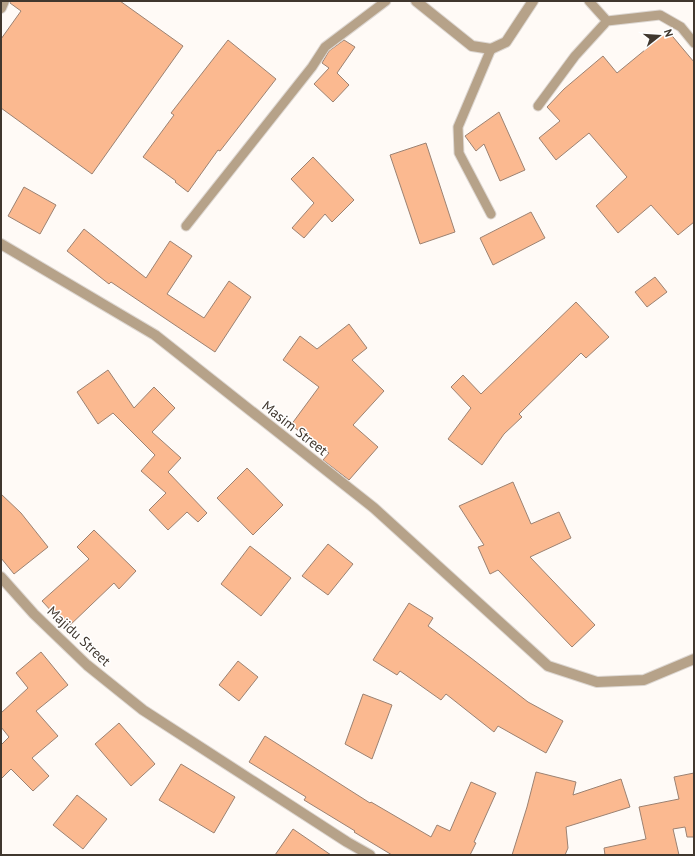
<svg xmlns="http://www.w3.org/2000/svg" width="695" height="856" font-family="'PT Sans',sans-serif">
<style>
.building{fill:#fbb990;stroke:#9c8272}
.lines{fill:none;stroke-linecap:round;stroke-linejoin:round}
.service-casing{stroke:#ddd7d2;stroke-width:11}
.minor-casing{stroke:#ddd7d2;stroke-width:12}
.service{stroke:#b6a289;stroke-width:9}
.minor{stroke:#b6a289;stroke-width:10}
.labels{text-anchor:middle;stroke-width:3;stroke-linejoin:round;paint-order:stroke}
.street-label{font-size:14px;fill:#40372e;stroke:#fff}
</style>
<rect width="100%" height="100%" fill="#fffaf6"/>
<!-- building -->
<path class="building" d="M 10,1 L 120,1 L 183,46 L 92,174 L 1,108 L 1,39 L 21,11 L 10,3 Z
M 668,31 L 694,62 L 694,222 L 678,235 L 651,205 L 618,233 L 596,206 L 627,177 L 589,133 L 556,160 L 539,138 L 560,121 L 547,107 L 564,89 L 603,56 L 617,73 Z
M 228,40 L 276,79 L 220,151 L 218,150 L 188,192 L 175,182 L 176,181 L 143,157 L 174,115 L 171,113 Z
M 344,40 L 355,47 L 337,73 L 349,85 L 333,102 L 314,84 L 329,68 L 322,63 L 329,51 Z
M 499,112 L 525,170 L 500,181 L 484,144 L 476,151 L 465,136 Z
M 426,143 L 455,232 L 420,244 L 390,155 Z
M 313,157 L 354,200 L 332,222 L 325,214 L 304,238 L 292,228 L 314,203 L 291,179 Z
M 24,187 L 56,205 L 40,234 L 8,216 Z
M 531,212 L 545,238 L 493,265 L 480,238 Z
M 84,229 L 146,278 L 170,241 L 192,256 L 167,294 L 204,318 L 229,281 L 251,297 L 215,352 L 111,282 L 109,284 L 67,251 Z
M 655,277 L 667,292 L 647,307 L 635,292 Z
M 576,302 L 609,337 L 586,358 L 581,353 L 519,414 L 522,417 L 504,434 L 482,465 L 448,439 L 471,408 L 451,387 L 463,375 L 481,394 Z
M 349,324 L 367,348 L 352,360 L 384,391 L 353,425 L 378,447 L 349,480 L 323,460 L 329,453 L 291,425 L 319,387 L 283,360 L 300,336 L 317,349 Z
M 108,370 L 134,408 L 154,387 L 175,408 L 152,432 L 181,458 L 168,472 L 207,513 L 198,522 L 187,512 L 168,530 L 149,510 L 166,493 L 141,471 L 155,455 L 113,413 L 98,424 L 77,392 Z
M 247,468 L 283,505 L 253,535 L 217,498 Z
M 513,482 L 531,524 L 559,512 L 571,538 L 530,557 L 595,625 L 572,647 L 498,570 L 490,574 L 478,547 L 484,545 L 459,506 Z
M 1,494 L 21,513 L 48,547 L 14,574 L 1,558 Z
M 94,530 L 136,571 L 119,589 L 114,583 L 67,628 L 42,601 L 89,559 L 77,547 Z
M 328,544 L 353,564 L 328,595 L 302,576 Z
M 250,546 L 291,578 L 261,616 L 221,584 Z
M 409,603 L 433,618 L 428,626 L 471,658 L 528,702 L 563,721 L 546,753 L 498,726 L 494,732 L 446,694 L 441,700 L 400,671 L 397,675 L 373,660 Z
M 41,652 L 68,685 L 36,711 L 58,736 L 32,758 L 49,776 L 33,791 L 11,769 L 1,779 L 1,745 L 9,737 L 1,727 L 1,713 L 28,688 L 16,673 Z
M 238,661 L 258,677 L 239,701 L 219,685 Z
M 363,694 L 392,705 L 372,759 L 345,744 Z
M 119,723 L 155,764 L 131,786 L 95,744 Z
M 265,736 L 370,803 L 371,802 L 431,837 L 437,825 L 450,831 L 471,782 L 496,793 L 474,842 L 476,843 L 470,855 L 392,855 L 354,832 L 355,831 L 304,800 L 306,797 L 249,762 Z
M 181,764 L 235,797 L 214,833 L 159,800 Z
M 536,772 L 576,782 L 573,795 L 621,779 L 630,807 L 566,827 L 568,848 L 565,855 L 512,855 L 527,807 Z
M 694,773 L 694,837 L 687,837 L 685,827 L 673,829 L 679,855 L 605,855 L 604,848 L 646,839 L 639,807 L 679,799 L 674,777 Z
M 77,795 L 107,819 L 83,849 L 53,825 Z
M 293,829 L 331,855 L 275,855 Z"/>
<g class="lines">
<defs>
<path id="service" d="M 589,1 L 607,21
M 538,106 L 575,56 L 607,21 L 660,15 L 681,27 L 694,43
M 491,214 L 459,153 L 458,127 L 491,49
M 186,226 L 312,67 L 325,47 L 386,1"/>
<path id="minor" d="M 416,1 L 472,46 L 491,49 L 506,42 L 533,1
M 1,8 L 4,1
M 1,244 L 155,335 L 374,508 L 548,666 L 597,682 L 644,680 L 694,659
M 1,577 L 34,614 L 87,665 L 143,710 L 347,842 L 370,855"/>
</defs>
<!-- service casing -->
<use href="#service" class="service-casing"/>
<!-- minor casing -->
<use href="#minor" class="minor-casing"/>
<!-- service -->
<use href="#service" class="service"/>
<!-- minor -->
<use href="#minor" class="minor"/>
</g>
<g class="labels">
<!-- street labels -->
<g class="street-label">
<text transform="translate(295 428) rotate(38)" y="5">Masim Street</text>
<text transform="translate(79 636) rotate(43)" y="5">Majidu Street</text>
</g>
</g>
<!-- border -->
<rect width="695" height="856" fill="none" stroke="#40372e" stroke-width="4"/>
<!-- north arrow -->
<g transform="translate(659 36) rotate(73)" stroke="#ffffff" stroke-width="3" paint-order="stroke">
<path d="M0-3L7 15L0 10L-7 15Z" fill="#40372e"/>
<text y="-6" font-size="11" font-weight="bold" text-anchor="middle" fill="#40372e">N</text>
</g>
</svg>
